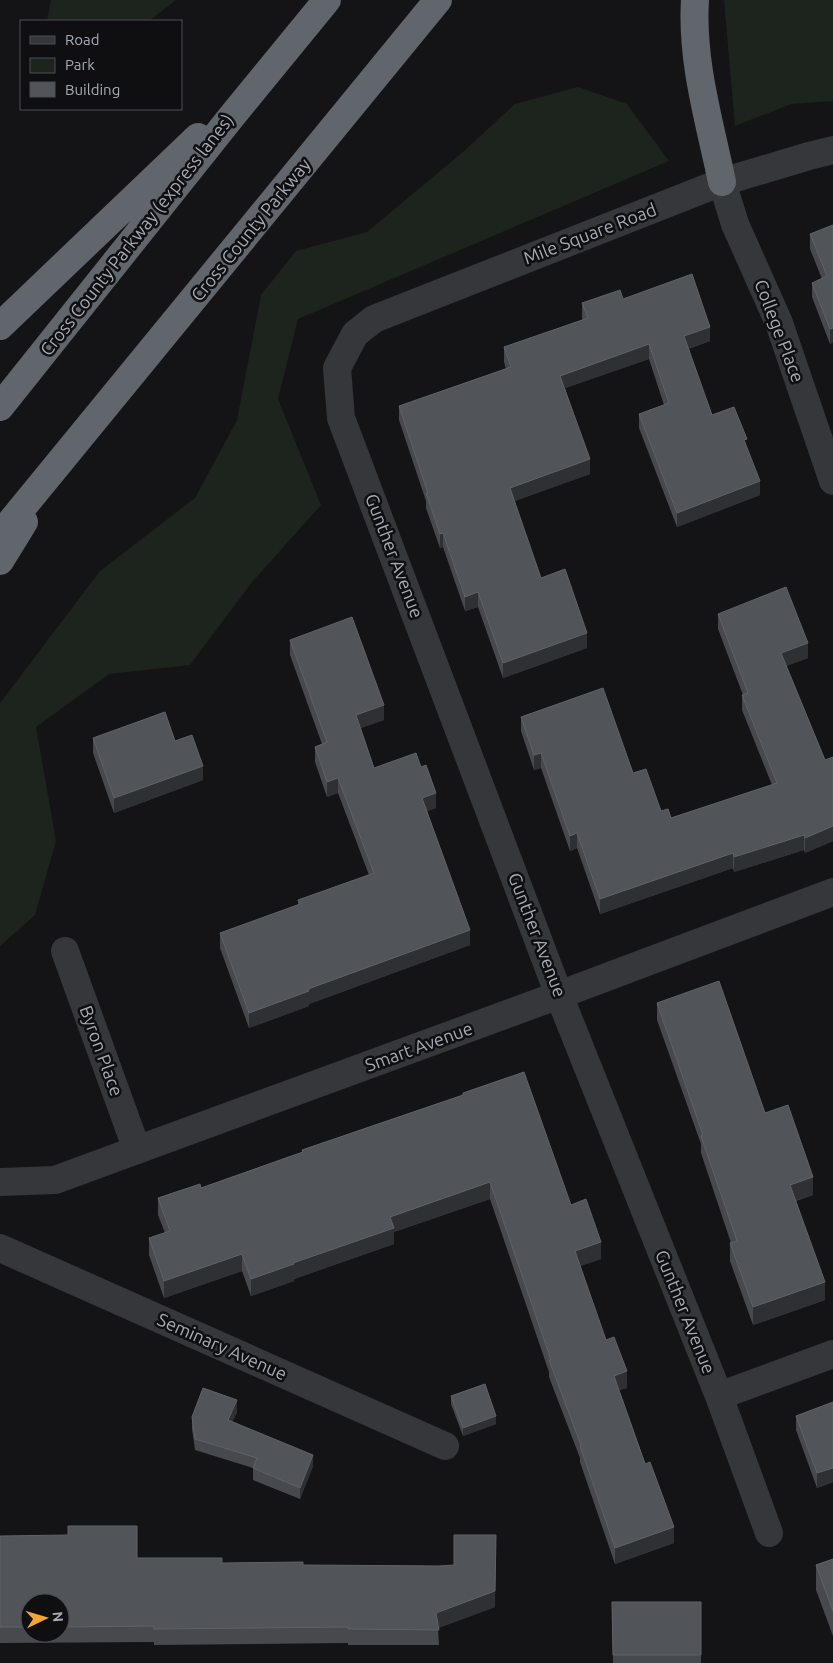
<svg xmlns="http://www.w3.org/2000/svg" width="833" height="1663" font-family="Ubuntu,sans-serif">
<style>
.green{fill:#1c241d}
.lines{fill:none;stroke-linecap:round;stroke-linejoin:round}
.minor{stroke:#35373b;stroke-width:28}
.tertiary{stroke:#35373b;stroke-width:28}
.motorway{stroke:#61656c;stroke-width:28}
.wall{fill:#47494e;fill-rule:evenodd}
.shaded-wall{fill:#2e3033}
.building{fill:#515459;stroke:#5f6268}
.labels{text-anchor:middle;stroke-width:5;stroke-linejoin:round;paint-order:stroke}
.street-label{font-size:18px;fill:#a6acb6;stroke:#0f0f11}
</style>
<rect width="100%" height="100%" fill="#141416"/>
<!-- green -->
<path class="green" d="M 51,0 L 176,0 L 149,21 L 47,21 Z
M 724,0 L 833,0 L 833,101 L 791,104 L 735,126 Z
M 578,87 L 627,104 L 669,161 L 298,319 L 278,399 L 321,505 L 253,581 L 190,665 L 109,674 L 36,727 L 56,841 L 35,915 L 0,946 L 0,703 L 100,571 L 195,498 L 237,420 L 261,295 L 296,251 L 367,232 L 463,152 L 515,104 Z"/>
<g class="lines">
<!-- minor -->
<path class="minor" d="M 722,182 L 374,319 L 355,334 L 337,368 L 341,418 L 559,995 L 719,1396 L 769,1533
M 65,951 L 137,1150
M 0,1248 L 445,1446
M 719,1396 L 833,1354"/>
<!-- tertiary -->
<path class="tertiary" d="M 833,150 L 809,156 L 722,182 L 735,224 L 779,323 L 833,481
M 0,1182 L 55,1180 L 559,995 L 833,892"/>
<!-- motorway -->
<path class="motorway" d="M 695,0 C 691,62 710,123 722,182
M 0,326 L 198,137
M 0,407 L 232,116 L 327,0
M 0,535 L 438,0
M 0,561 L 24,522"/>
</g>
<!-- wall -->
<path class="wall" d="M 833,225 L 830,344 L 812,297 L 812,283 L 822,279 L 810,249 L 810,234 Z
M 623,299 L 710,341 L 688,349 L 712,415 L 747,447 L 760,495 L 677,527 L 639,428 L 639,414 L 664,405 L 649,359 L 565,388 L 590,474 L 514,501 L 541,578 L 587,648 L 503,678 L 478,607 L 465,611 L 443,547 L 440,548 L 426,508 L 426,501 L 399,420 L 399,406 L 506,369 L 504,362 L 504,347 L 583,320 L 582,318 L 582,303 Z
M 718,614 L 808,658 L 786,666 L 825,760 L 833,757 L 833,841 L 805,853 L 804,850 L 734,872 L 733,868 L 600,914 L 577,848 L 570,851 L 541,768 L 534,770 L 521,731 L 521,717 L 633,773 L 661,811 L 671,818 L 772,785 L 742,710 L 742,695 L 743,695 L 718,629 Z
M 290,640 L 384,720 L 360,728 L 374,768 L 436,808 L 427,811 L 470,945 L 309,1004 L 309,1006 L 249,1028 L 220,948 L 220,933 L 298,905 L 298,900 L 369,875 L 338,793 L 327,797 L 315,762 L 315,747 L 322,744 L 290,655 Z
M 93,738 L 203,780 L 114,813 L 93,753 Z
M 657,1003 L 765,1113 L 813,1195 L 796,1201 L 825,1300 L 753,1325 L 730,1261 L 730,1243 L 731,1243 L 701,1153 L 701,1144 L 657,1020 Z
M 463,1093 L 571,1205 L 601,1259 L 580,1266 L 606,1340 L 627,1388 L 619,1390 L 674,1543 L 615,1564 L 580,1462 L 580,1458 L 549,1377 L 549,1372 L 490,1199 L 394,1232 L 394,1244 L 294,1279 L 294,1281 L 251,1296 L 242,1271 L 164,1298 L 149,1255 L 149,1238 L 165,1233 L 158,1215 L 158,1198 L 201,1188 L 302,1152 L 302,1150 L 463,1095 Z
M 451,1396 L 496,1424 L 463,1436 L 451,1404 Z
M 833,1402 L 833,1482 L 817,1488 L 796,1430 L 796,1416 Z
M 237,1412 L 232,1422 L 313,1466 L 300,1499 L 253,1480 L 253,1468 L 195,1450 L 192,1429 L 192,1417 Z
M 0,1536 L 137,1558 L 222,1563 L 303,1565 L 439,1566 L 495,1607 L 438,1628 L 439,1645 L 348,1645 L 348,1643 L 154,1645 L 154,1642 L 0,1643 ZM 30,1603 L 60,1603 L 60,1633 L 30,1633 Z
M 833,1559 L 833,1636 L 816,1590 L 816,1565 Z
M 612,1602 L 701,1602 L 701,1663 L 613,1663 Z"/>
<!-- shaded-wall -->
<path class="shaded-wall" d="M 710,327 L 710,341 L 684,350 L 684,336 Z
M 833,328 L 833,343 L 830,344 L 830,329 Z
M 649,344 L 649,359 L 560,390 L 560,376 Z
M 590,459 L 590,474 L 510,503 L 510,488 Z
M 760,481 L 760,495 L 677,527 L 677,513 Z
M 443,533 L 443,547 L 440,548 L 440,534 Z
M 478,592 L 478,607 L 465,611 L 465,597 Z
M 587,633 L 587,648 L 503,678 L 503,663 Z
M 808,643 L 808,658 L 781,668 L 781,653 Z
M 384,705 L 384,720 L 356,730 L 356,715 Z
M 541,753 L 541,768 L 534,770 L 534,755 Z
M 203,766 L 203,780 L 114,813 L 114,798 Z
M 338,778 L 338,793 L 327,797 L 327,782 Z
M 436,793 L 436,808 L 422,813 L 422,798 Z
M 833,826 L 833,841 L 805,853 L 805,838 Z
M 577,833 L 577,848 L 570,851 L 570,836 Z
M 804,835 L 804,850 L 734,872 L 734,857 Z
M 733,853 L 733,868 L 600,914 L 600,899 Z
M 470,930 L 470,945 L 309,1004 L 309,1006 L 249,1028 L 249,1013 L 308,989 Z
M 813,1177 L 813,1195 L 790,1202 L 790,1185 Z
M 490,1182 L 490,1199 L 394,1232 L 394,1244 L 294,1279 L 294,1281 L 251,1296 L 251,1279 L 293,1263 L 390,1217 Z
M 601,1242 L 601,1259 L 575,1268 L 575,1251 Z
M 242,1254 L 242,1271 L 164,1298 L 164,1281 Z
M 825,1282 L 825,1300 L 753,1325 L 753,1307 Z
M 627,1371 L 627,1388 L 614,1392 L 614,1376 Z
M 237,1400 L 237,1412 L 228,1432 L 228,1420 Z
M 496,1416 L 496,1424 L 463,1436 L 463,1428 Z
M 313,1455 L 313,1466 L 300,1499 L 300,1488 Z
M 833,1468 L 833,1482 L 817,1488 L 817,1473 Z
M 674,1527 L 674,1543 L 615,1564 L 615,1548 Z
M 496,1535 L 495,1607 L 436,1629 L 436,1613 Z"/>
<!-- building -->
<path class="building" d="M 833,225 L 833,328 L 830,329 L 812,283 L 827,276 L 810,234 Z
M 692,274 L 710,327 L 684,336 L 712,415 L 734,407 L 747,439 L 744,440 L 760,481 L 677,513 L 639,414 L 669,403 L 649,344 L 560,376 L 590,459 L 510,488 L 541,578 L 565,569 L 587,633 L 503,663 L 478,592 L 465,597 L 443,533 L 440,534 L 426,493 L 428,493 L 399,406 L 511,367 L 504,347 L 588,318 L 582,303 L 620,290 L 623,299 Z
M 786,587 L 808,643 L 781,653 L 825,760 L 833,757 L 833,826 L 805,838 L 804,835 L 734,857 L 733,853 L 600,899 L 577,833 L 570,836 L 541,753 L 534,755 L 521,717 L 603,688 L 633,773 L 646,769 L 661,811 L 668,809 L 671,818 L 777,783 L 742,695 L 748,693 L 718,614 Z
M 352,617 L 384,705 L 356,715 L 374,768 L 416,753 L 421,767 L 426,765 L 436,793 L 422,798 L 470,930 L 308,989 L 309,991 L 249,1013 L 220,933 L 300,904 L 298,900 L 374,873 L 338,778 L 327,782 L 315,747 L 327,742 L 290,640 Z
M 165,712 L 175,741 L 192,735 L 203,766 L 114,798 L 93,738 Z
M 719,981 L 765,1113 L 788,1105 L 813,1177 L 790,1185 L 825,1282 L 753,1307 L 730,1243 L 737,1241 L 701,1136 L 703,1135 L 657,1003 Z
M 524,1072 L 571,1205 L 586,1199 L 601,1242 L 575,1251 L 606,1340 L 614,1337 L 627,1371 L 614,1376 L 645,1464 L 650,1462 L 674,1527 L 615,1548 L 580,1446 L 581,1445 L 549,1360 L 551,1360 L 490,1182 L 390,1217 L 394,1228 L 293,1263 L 294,1264 L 251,1279 L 242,1254 L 164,1281 L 149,1238 L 170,1231 L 158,1198 L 200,1184 L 201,1188 L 303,1152 L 302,1150 L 463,1095 L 463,1093 Z
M 485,1384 L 496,1416 L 463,1428 L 451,1396 Z
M 203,1388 L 237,1400 L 228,1420 L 313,1455 L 300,1488 L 253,1468 L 257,1458 L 195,1439 L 192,1417 Z
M 833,1402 L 833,1468 L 817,1473 L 796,1416 Z
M 68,1526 L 137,1526 L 137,1558 L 222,1558 L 222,1563 L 303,1562 L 303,1565 L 439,1566 L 454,1565 L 454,1535 L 496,1535 L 495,1591 L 436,1613 L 439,1630 L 348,1629 L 348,1627 L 154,1629 L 154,1626 L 60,1627 L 60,1603 L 30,1603 L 30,1627 L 0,1627 L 0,1536 L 68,1535 Z
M 833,1559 L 833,1611 L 816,1565 Z
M 612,1602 L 701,1602 L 701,1655 L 613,1655 Z"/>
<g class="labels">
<!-- street labels -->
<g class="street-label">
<text transform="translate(251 230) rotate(-51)" y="6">Cross County Parkway</text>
<text transform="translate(590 234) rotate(-21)" y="6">Mile Square Road</text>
<text transform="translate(137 235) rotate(-52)" y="6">Cross County Parkway (express lanes)</text>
<text transform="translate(779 331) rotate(69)" y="6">College Place</text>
<text transform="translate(394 556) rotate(69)" y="6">Gunther Avenue</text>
<text transform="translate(537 935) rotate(69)" y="6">Gunther Avenue</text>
<text transform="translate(419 1047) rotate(-20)" y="6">Smart Avenue</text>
<text transform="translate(101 1051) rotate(70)" y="6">Byron Place</text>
<text transform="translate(685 1312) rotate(68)" y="6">Gunther Avenue</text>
<text transform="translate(222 1347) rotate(24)" y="6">Seminary Avenue</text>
</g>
</g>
<!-- legend -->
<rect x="20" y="20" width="162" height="90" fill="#0f0f11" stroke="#4b4e53"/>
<rect x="30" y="36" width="25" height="8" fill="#35373b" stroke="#4b4e53"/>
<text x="65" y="45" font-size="15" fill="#a6acb6">Road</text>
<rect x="30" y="58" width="25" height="15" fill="#1c241d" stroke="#4b4e53"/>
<text x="65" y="70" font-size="15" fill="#a6acb6">Park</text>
<rect x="30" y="82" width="25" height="15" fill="#515459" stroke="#4b4e53"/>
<text x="65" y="95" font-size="15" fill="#a6acb6">Building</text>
<!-- north arrow -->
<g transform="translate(45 1618) rotate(85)"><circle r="24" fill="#0f0f11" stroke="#4b4e53"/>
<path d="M0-4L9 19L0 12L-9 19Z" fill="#f2a530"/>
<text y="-8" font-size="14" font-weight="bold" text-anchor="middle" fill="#a6acb6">N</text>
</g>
</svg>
